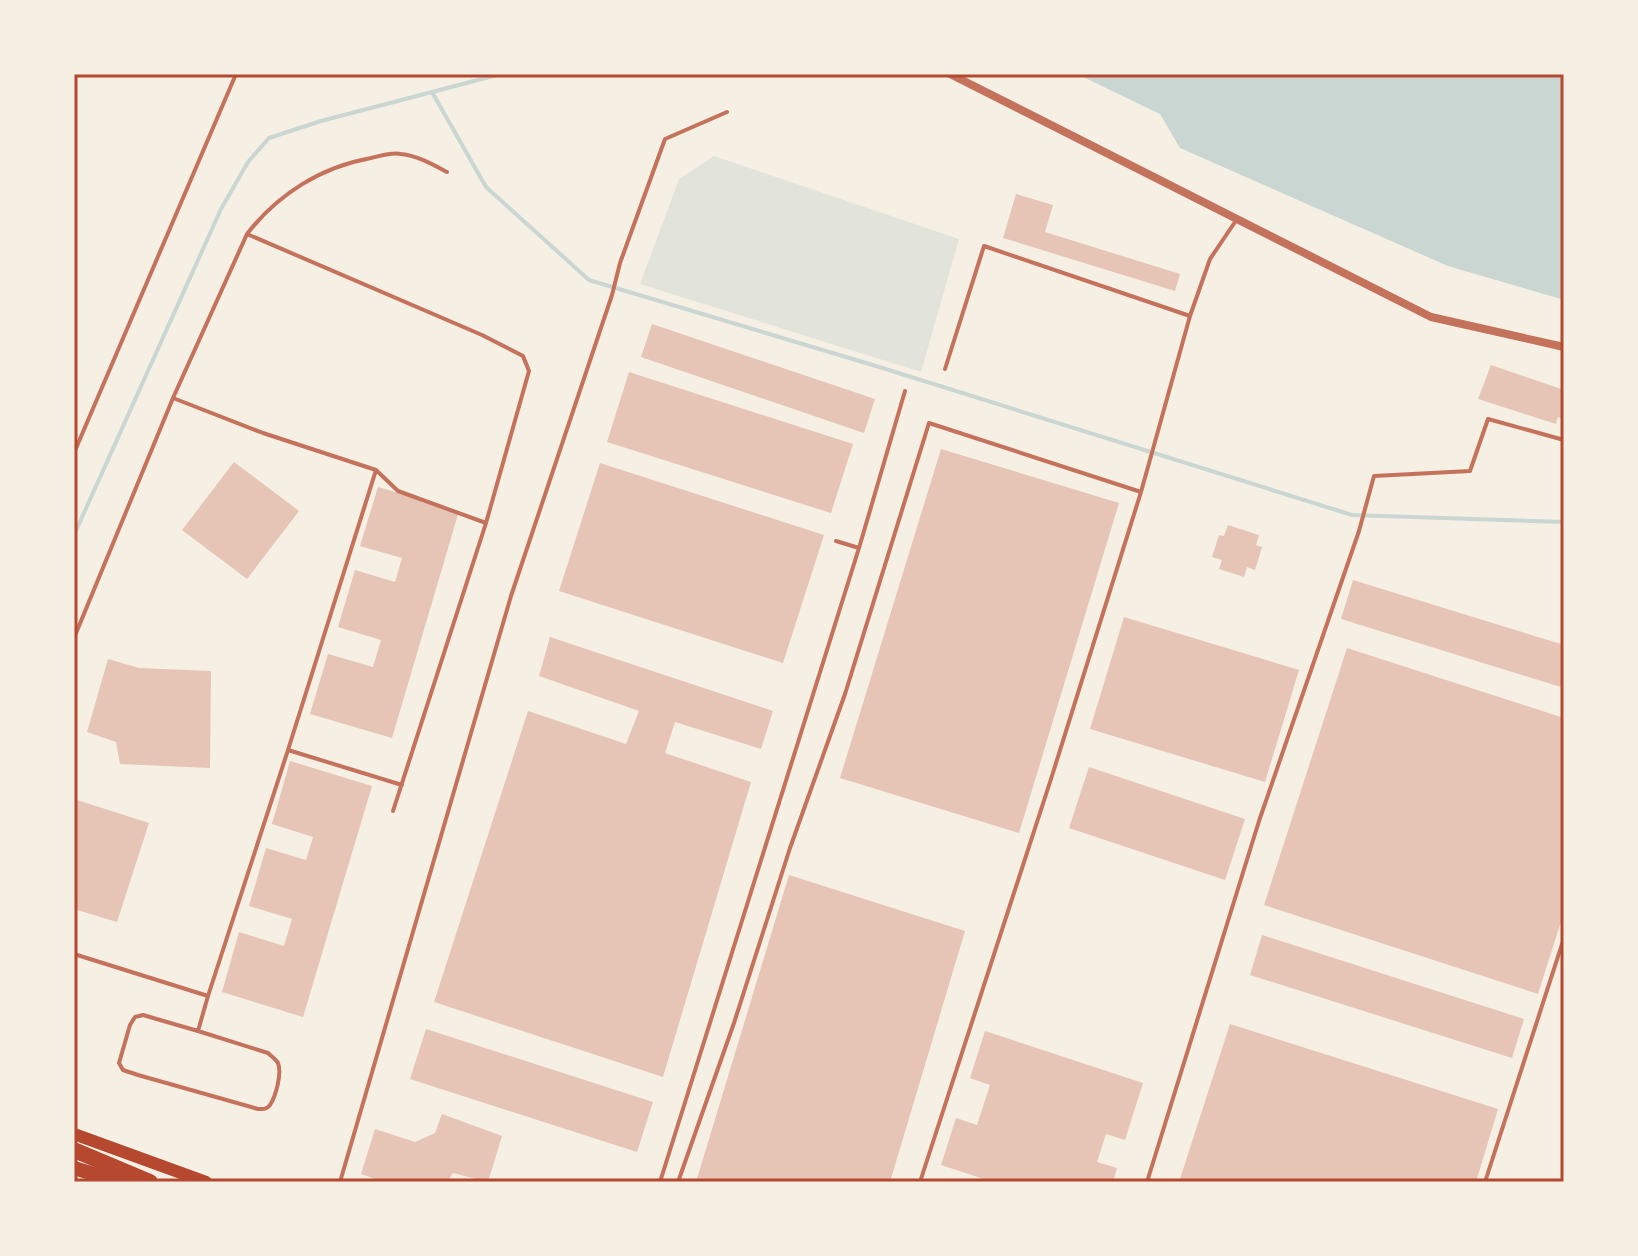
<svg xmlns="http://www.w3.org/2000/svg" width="1638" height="1256" font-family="'Asap Condensed',sans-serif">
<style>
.green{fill:#e2e4dc}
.water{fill:#c9d6d2}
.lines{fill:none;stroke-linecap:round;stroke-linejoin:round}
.stream{stroke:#c9d6d2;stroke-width:4}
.building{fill:#e6c5b7}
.service{stroke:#c5725c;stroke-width:4}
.minor{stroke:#c5725c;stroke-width:8}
.secondary{stroke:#b5482f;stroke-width:12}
.trunk{stroke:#b5482f;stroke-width:14}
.motorway{stroke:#b5482f;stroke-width:16}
.neatline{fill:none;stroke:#b5482f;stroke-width:3}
</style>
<rect width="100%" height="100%" fill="#f6efe4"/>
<!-- green -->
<path class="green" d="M 714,156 L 959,239 L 921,372 L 640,284 L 679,179 Z"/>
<!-- water -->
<path class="water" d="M 1077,74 L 1564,74 L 1564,300 L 1448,266 L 1180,148 L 1160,114 Z"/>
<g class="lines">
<!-- stream -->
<path class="stream" d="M 432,92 L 486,187 L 589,280 L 876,366 L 1352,515 L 1564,522
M 74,535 L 221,209 L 248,162 L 269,138 L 321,121 L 501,74"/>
</g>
<!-- building -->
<path class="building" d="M 1016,194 L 1053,205 L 1045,232 L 1180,274 L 1175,291 L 1003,238 Z
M 652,324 L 875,399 L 864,433 L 641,357 Z
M 1491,365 L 1564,390 L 1564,419 L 1558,417 L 1556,424 L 1478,399 Z
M 629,372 L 853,444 L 831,513 L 607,442 Z
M 941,449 L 1119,503 L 1019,833 L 840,778 Z
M 234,462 L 299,511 L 247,579 L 182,530 Z
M 600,463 L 824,535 L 783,663 L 559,591 Z
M 378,487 L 459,511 L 392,738 L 310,714 L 328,654 L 373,667 L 381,640 L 338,627 L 355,570 L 395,582 L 402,558 L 360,546 Z
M 1228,525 L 1259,535 L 1256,545 L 1262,547 L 1255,570 L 1247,567 L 1244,577 L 1219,569 L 1222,560 L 1212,557 L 1219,535 L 1224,536 Z
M 1353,580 L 1564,645 L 1564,688 L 1341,619 Z
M 1124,617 L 1299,670 L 1265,782 L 1090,729 Z
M 550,637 L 773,711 L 761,749 L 675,722 L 665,753 L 751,782 L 663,1077 L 434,1002 L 528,711 L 626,744 L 639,711 L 539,676 Z
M 1347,648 L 1564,718 L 1564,912 L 1538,994 L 1264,905 Z
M 108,659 L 139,668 L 211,671 L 210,768 L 120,764 L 116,742 L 87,732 Z
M 290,761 L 372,786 L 303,1017 L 222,992 L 239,932 L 284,946 L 292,919 L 249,906 L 266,848 L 306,860 L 313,837 L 272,824 Z
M 1089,767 L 1245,819 L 1225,880 L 1069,828 Z
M 74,799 L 149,823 L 117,922 L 74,909 Z
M 789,875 L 965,931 L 890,1182 L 696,1182 Z
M 1262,935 L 1524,1019 L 1512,1058 L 1250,975 Z
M 1230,1024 L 1498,1109 L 1476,1182 L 1179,1182 Z
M 426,1029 L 653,1102 L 637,1152 L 410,1079 Z
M 985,1031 L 1143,1083 L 1125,1140 L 1106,1134 L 1097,1162 L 1117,1168 L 1113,1182 L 993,1182 L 941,1165 L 956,1118 L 977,1125 L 990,1085 L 970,1078 Z
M 442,1114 L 502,1136 L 488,1182 L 453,1173 L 447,1182 L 385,1182 L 361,1174 L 375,1129 L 415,1142 L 435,1133 Z"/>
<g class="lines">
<!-- service -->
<path class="service" d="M 247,234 L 482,335 L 523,356 L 529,371 L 486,523 L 393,811
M 1190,316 L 1210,259 L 1237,219
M 173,398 L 263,433 L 376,470 L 288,750
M 74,453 L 236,74
M 376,470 L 398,491 L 486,523
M 836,541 L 859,548
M 74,638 L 173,398 L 247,234 C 278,194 321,167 371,158 C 380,156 392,152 401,154 C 418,156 432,164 447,172
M 74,954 L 208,996 L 288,750 L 402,785
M 198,1031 L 268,1053 C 271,1056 276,1059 278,1063 C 282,1073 276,1096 270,1105 C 266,1110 263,1109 258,1109 L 138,1075 L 123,1070 L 119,1063 L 130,1025 L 135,1017 L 143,1015 L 198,1031 L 208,996
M 340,1182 L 511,596 L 612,295 L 620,263 L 665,139 L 727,112
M 660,1182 L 859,548 L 905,391
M 678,1182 L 734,1023 L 790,848 L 845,694 L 929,423 L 1141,492 L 1190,316 L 984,246 L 945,369
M 920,1182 L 1051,779 L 1141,492
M 1147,1182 L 1259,821 L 1359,531 L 1374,476 L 1470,471 L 1488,419 L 1564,440
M 1485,1182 L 1564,938"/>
<!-- minor -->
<path class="minor" d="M 950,74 L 1431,317 L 1564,347"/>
<!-- secondary -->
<path class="secondary" d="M 74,1134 L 206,1182"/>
<!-- trunk -->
<path class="trunk" d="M 74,1168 L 120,1182"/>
<!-- motorway -->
<path class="motorway" d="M 74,1150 L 150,1182"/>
</g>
<!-- border -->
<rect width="1638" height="1256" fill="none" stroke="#f6efe4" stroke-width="152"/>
<rect x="76" y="76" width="1486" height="1104" class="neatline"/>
</svg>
